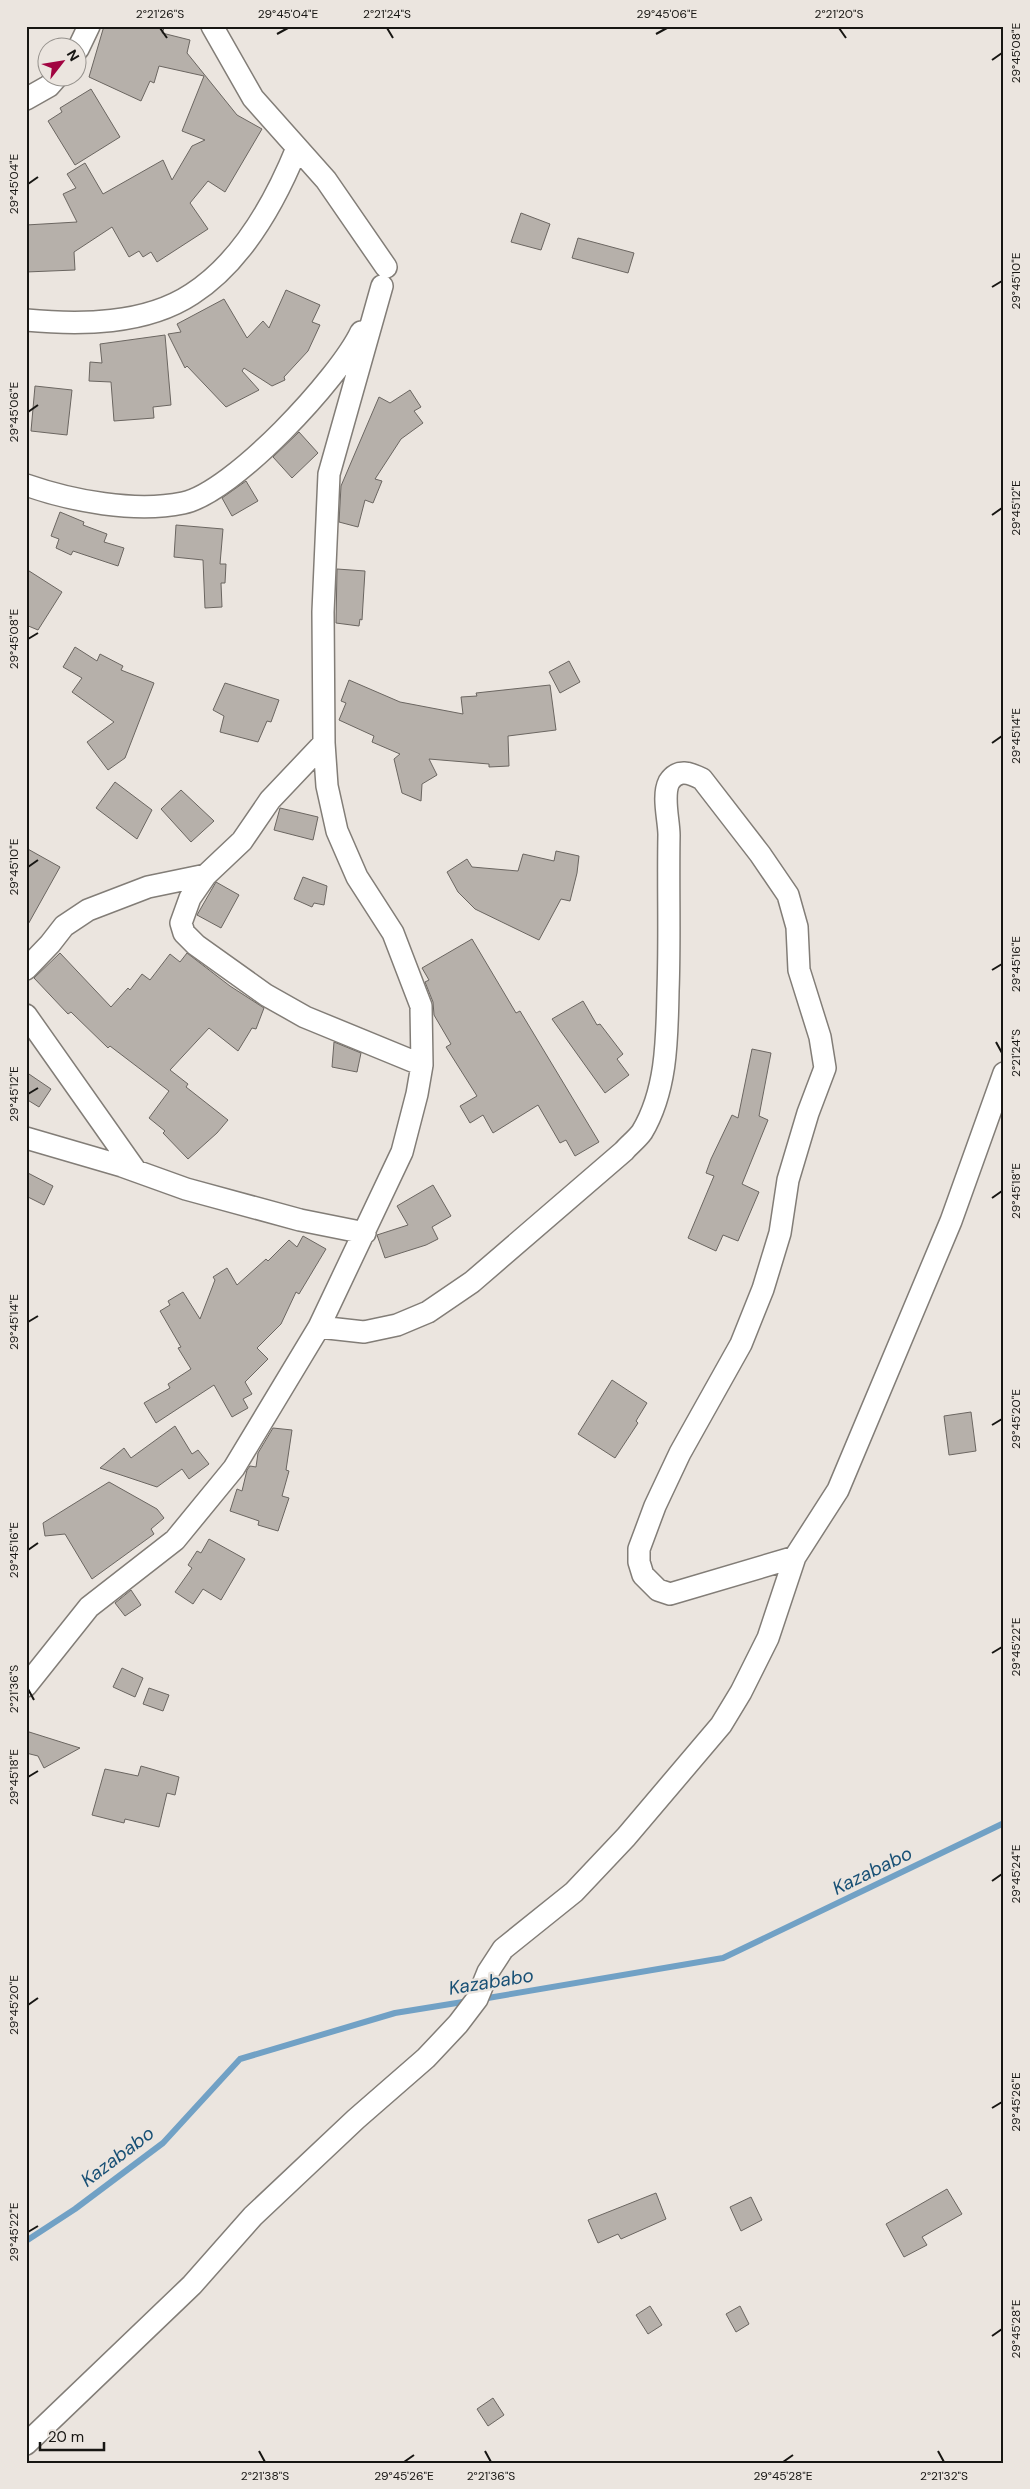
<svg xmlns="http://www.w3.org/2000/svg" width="1030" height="2489" font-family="'DM Sans',sans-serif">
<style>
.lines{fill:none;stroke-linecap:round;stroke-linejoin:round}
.stream{stroke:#71a1c5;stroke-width:6}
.building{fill:#b6b0aa;stroke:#6b6661}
.minor-casing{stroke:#827d77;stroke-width:24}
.minor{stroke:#fff;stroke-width:21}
.ticks{fill:none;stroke:#171613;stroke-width:2}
.labels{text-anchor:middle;stroke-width:5;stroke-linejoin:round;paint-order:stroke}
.water-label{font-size:19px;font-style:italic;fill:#185075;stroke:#ebe5df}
.neatline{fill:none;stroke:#171613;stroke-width:2}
.ticks-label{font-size:12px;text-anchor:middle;fill:#171613}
</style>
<rect width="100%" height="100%" fill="#ebe5df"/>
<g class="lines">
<!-- stream -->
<path class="stream" d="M 482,1999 L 723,1958 L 1004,1823
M 26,2241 L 75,2209 L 163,2143 L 240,2059 L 395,2013 L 469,2001"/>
</g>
<!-- building -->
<path class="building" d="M 104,26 L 165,26 L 162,33 L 190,40 L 187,53 L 237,115 L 262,129 L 225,192 L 208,181 L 190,203 L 208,229 L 157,262 L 151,252 L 143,257 L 139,251 L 129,257 L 112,227 L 74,252 L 75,270 L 26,272 L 26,225 L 77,222 L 63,194 L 76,188 L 67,174 L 85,163 L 103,194 L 163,160 L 172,180 L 192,146 L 205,140 L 182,131 L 204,76 L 159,66 L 154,83 L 150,81 L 141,101 L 89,77 Z
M 91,89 L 120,137 L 75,165 L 48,121 L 62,112 L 60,108 Z
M 521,213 L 550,224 L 541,250 L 511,242 Z
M 578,238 L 634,253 L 628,273 L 572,258 Z
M 286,290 L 320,305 L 312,322 L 320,325 L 308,351 L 284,377 L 285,380 L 272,386 L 244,368 L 242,371 L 259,390 L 226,407 L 187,366 L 185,368 L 168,334 L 181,332 L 177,324 L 224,299 L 247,338 L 263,321 L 269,328 Z
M 165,335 L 171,405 L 153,407 L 154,418 L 114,421 L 111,382 L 89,381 L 90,362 L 102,363 L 100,344 Z
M 35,386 L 72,390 L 67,435 L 31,431 Z
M 410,390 L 421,407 L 414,411 L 423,423 L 401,439 L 375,479 L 382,481 L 373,503 L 365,500 L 358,527 L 339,522 L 341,486 L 379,397 L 390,403 Z
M 299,432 L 318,453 L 292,478 L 273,457 Z
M 246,481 L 258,501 L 232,516 L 222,498 Z
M 60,512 L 84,522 L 83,525 L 107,534 L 104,542 L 124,548 L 118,566 L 73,551 L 71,555 L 56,548 L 59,539 L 51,536 Z
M 176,525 L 223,529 L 220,564 L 226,564 L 225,583 L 221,583 L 222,607 L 205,608 L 203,560 L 174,557 Z
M 26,569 L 62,592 L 38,630 L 26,625 Z
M 337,569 L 365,571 L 362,620 L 360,619 L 359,626 L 336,623 Z
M 75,647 L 97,661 L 100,654 L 123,666 L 121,670 L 154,683 L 125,758 L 108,770 L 87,742 L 114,722 L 72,692 L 82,678 L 63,667 Z
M 569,661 L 580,682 L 560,693 L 549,672 Z
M 349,680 L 400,702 L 463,714 L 461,697 L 477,696 L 476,693 L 550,685 L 556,730 L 508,736 L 509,766 L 489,767 L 489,764 L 429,759 L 437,775 L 422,784 L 421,801 L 402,793 L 394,759 L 400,754 L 372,742 L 374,736 L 339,720 L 346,703 L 341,701 Z
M 225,683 L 279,700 L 271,722 L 267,721 L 258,742 L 220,732 L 224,716 L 213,710 Z
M 115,782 L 152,810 L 137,839 L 96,808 Z
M 181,790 L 214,821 L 191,842 L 161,809 Z
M 280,808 L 318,817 L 313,840 L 274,830 Z
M 26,848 L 60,867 L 26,928 Z
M 556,851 L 579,856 L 577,873 L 570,901 L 561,899 L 539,940 L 475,909 L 458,892 L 447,872 L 467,859 L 472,867 L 518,871 L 523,854 L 554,861 Z
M 303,877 L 327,886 L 324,905 L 314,903 L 312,907 L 294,899 Z
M 216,882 L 239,895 L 221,928 L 197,915 Z
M 472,939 L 516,1013 L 520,1011 L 599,1142 L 575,1156 L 566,1140 L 560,1143 L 538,1105 L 493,1133 L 483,1115 L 470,1123 L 460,1106 L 477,1096 L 446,1047 L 451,1044 L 434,1015 L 433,1002 L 425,982 L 429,980 L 422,968 Z
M 60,953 L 111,1007 L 128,988 L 130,990 L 142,974 L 150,980 L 170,954 L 180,962 L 187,953 L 230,986 L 264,1008 L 256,1029 L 252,1028 L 238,1051 L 209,1028 L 170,1070 L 188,1084 L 186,1087 L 228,1120 L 217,1133 L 188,1159 L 163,1133 L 165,1131 L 149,1118 L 169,1091 L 110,1046 L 108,1048 L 71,1012 L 68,1014 L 34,978 Z
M 583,1001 L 597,1025 L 600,1024 L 623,1054 L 617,1059 L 629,1075 L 605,1093 L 552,1019 Z
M 334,1042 L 361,1053 L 357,1072 L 332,1067 Z
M 752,1049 L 771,1053 L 759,1116 L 768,1120 L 742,1184 L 759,1192 L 738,1241 L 723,1235 L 716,1251 L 688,1238 L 714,1176 L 706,1173 L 711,1159 L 732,1115 L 738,1118 Z
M 26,1072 L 51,1089 L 39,1107 L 26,1099 Z
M 26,1172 L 53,1186 L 44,1205 L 26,1196 Z
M 433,1185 L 451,1216 L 432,1227 L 438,1239 L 426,1245 L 385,1258 L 377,1235 L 408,1225 L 397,1206 Z
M 303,1236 L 326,1249 L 299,1294 L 296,1292 L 281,1324 L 257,1348 L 268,1359 L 245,1382 L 252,1394 L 243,1399 L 248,1408 L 232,1417 L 214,1385 L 156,1423 L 144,1403 L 170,1388 L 168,1384 L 191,1369 L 178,1348 L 181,1347 L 160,1311 L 170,1305 L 168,1301 L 183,1292 L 200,1319 L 215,1280 L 213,1277 L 227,1268 L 237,1285 L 266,1259 L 268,1261 L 289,1240 L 297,1247 Z
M 612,1380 L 647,1403 L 636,1421 L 638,1423 L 615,1458 L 578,1434 Z
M 971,1412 L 976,1451 L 949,1455 L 944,1416 Z
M 175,1426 L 192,1454 L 198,1450 L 209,1464 L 189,1479 L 182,1469 L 157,1487 L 100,1468 L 124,1448 L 131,1458 Z
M 273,1428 L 292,1430 L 286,1470 L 289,1471 L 282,1496 L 289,1498 L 278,1531 L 258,1525 L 259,1521 L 230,1511 L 237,1489 L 242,1491 L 247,1470 L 250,1466 L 256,1467 L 258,1453 Z
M 109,1482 L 157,1509 L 164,1518 L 151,1529 L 154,1534 L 92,1579 L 65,1534 L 45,1536 L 43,1523 Z
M 209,1539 L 245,1559 L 221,1600 L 203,1589 L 193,1604 L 175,1592 L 192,1568 L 188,1565 L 197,1551 L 201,1553 Z
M 131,1590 L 141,1605 L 125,1616 L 115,1603 Z
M 122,1668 L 143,1678 L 135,1697 L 113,1687 Z
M 149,1688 L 169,1695 L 163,1711 L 143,1704 Z
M 26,1731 L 80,1748 L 44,1768 L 38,1756 L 26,1753 Z
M 141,1766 L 179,1777 L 175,1795 L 167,1793 L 159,1827 L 125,1819 L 124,1823 L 92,1815 L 105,1769 L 138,1776 Z
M 947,2189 L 962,2214 L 922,2237 L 927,2245 L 904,2257 L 886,2224 Z
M 656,2193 L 666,2219 L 621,2239 L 618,2234 L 598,2243 L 588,2220 Z
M 751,2197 L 762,2220 L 741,2231 L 730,2207 Z
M 650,2306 L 662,2325 L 648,2334 L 636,2315 Z
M 740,2306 L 749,2324 L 736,2332 L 726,2314 Z
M 493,2398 L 504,2415 L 488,2426 L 477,2409 Z"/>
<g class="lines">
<defs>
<path id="minor" d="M 212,26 L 253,98 L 326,180 L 386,267
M 78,49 L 89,26
M 26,99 L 49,86 L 56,78
M 26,320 C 80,325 145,325 192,294 C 243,261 275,202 297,148
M 26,485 C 72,501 135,513 183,503 C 233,493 340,377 361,332
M 206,875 L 190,898 L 181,923 L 184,933 L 196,945 L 266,995 L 305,1017 L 422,1065
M 26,969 L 50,944 L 64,926 L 88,910 L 148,887 L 206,875 L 242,841 L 270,800 L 324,743
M 26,1015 L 136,1171
M 26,1138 L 122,1166 L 186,1189 L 300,1220 L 365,1233
M 319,1327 L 364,1332 L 397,1325 L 428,1312 L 472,1282 L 624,1151 C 629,1145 637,1139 642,1132 C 667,1090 667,1039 668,991 C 670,939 668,887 669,835 C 669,820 662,796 669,782 C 678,768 690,773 702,779 L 760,854 L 788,895 L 797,927 L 799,970 L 820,1037 L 825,1068 L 808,1113 L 788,1180 L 780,1233 L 763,1289 L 741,1344 L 680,1453 L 655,1506 L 639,1549 L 639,1562 L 643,1575 L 658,1590 L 670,1594 L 795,1557
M 26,1686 L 89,1607 L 175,1540 L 234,1468 L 319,1327 L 402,1152 L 417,1094 L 422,1065 L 421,1006 L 393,933 L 357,877 L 337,831 L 327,786 L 324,743 L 323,612 L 329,474 L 382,286
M 26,2444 L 192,2285 L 253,2216 L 356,2119 L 426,2058 L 458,2024 L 477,1999 L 488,1972 L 503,1949 L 574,1892 L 626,1837 L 721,1725 L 741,1692 L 768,1638 L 795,1557 L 838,1490 L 951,1221 L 1004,1073"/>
</defs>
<!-- minor casing -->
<use href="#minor" class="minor-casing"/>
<!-- minor -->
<use href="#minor" class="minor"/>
</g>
<!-- ticks -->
<path class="ticks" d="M 160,28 L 167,38M 387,28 L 393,38M 839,28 L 846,38M 277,34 L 288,28M 656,34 L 667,28M 992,60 L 1002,53M 28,184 L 38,177M 992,287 L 1002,281M 28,412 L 38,405M 992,515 L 1002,508M 28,639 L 38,633M 992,743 L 1002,736M 28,867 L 38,860M 992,970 L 1002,964M 996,1042 L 1002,1053M 28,1094 L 38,1088M 992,1198 L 1002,1191M 28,1322 L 38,1316M 992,1425 L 1002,1419M 28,1550 L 38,1543M 992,1653 L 1002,1647M 28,1689 L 34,1700M 28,1777 L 38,1771M 992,1881 L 1002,1874M 28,2005 L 38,1998M 992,2108 L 1002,2102M 28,2232 L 38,2226M 992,2336 L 1002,2329M 259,2451 L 265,2462M 485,2451 L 491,2462M 938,2451 L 944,2462M 404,2462 L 414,2455M 783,2462 L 793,2455"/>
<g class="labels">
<!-- water labels -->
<g class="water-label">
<text transform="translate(872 1870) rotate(-26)" y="7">Kazababo</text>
<text transform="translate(491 1981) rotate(-9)" y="7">Kazababo</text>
<text transform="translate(117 2156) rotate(-37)" y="7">Kazababo</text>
</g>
</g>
<!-- border -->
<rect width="1030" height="2489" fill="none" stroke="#ebe5df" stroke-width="55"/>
<!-- north arrow -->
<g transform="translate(62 62) rotate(59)"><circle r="24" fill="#ebe5df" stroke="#96928d"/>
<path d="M0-4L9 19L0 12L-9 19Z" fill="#a10441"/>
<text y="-8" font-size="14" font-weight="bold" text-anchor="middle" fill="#171613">N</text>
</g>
<!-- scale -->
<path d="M40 2442v8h64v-8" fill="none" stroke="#171613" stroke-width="2.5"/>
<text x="48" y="2442" font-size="15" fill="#171613" stroke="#ebe5df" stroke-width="4" paint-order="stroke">20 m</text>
<rect x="28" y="28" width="974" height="2434" class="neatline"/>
<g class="ticks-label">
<text x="160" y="18">2°21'26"S</text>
<text x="288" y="18">29°45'04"E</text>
<text x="387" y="18">2°21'24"S</text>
<text x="667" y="18">29°45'06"E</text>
<text x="839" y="18">2°21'20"S</text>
<text transform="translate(1016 53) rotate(-90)" y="4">29°45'08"E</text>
<text transform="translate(14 184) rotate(-90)" y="4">29°45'04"E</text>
<text transform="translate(1016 281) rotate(-90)" y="4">29°45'10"E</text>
<text transform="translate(14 412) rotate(-90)" y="4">29°45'06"E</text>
<text transform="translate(1016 508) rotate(-90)" y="4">29°45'12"E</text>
<text transform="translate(14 639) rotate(-90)" y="4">29°45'08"E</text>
<text transform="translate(1016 736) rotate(-90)" y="4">29°45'14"E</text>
<text transform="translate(14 867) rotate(-90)" y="4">29°45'10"E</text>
<text transform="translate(1016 964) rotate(-90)" y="4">29°45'16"E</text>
<text transform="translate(1016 1053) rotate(-90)" y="4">2°21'24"S</text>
<text transform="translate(14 1094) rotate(-90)" y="4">29°45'12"E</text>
<text transform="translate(1016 1191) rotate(-90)" y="4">29°45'18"E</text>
<text transform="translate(14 1322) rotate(-90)" y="4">29°45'14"E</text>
<text transform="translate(1016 1419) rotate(-90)" y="4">29°45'20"E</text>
<text transform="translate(14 1550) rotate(-90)" y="4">29°45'16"E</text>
<text transform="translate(1016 1647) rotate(-90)" y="4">29°45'22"E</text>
<text transform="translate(14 1689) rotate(-90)" y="4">2°21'36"S</text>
<text transform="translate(14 1777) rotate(-90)" y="4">29°45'18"E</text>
<text transform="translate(1016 1874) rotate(-90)" y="4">29°45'24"E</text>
<text transform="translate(14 2005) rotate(-90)" y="4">29°45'20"E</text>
<text transform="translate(1016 2102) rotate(-90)" y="4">29°45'26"E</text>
<text transform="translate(14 2232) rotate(-90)" y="4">29°45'22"E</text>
<text transform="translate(1016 2329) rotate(-90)" y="4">29°45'28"E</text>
<text x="265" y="2480">2°21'38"S</text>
<text x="404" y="2480">29°45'26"E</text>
<text x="491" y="2480">2°21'36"S</text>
<text x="783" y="2480">29°45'28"E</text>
<text x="944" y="2480">2°21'32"S</text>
</g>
</svg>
